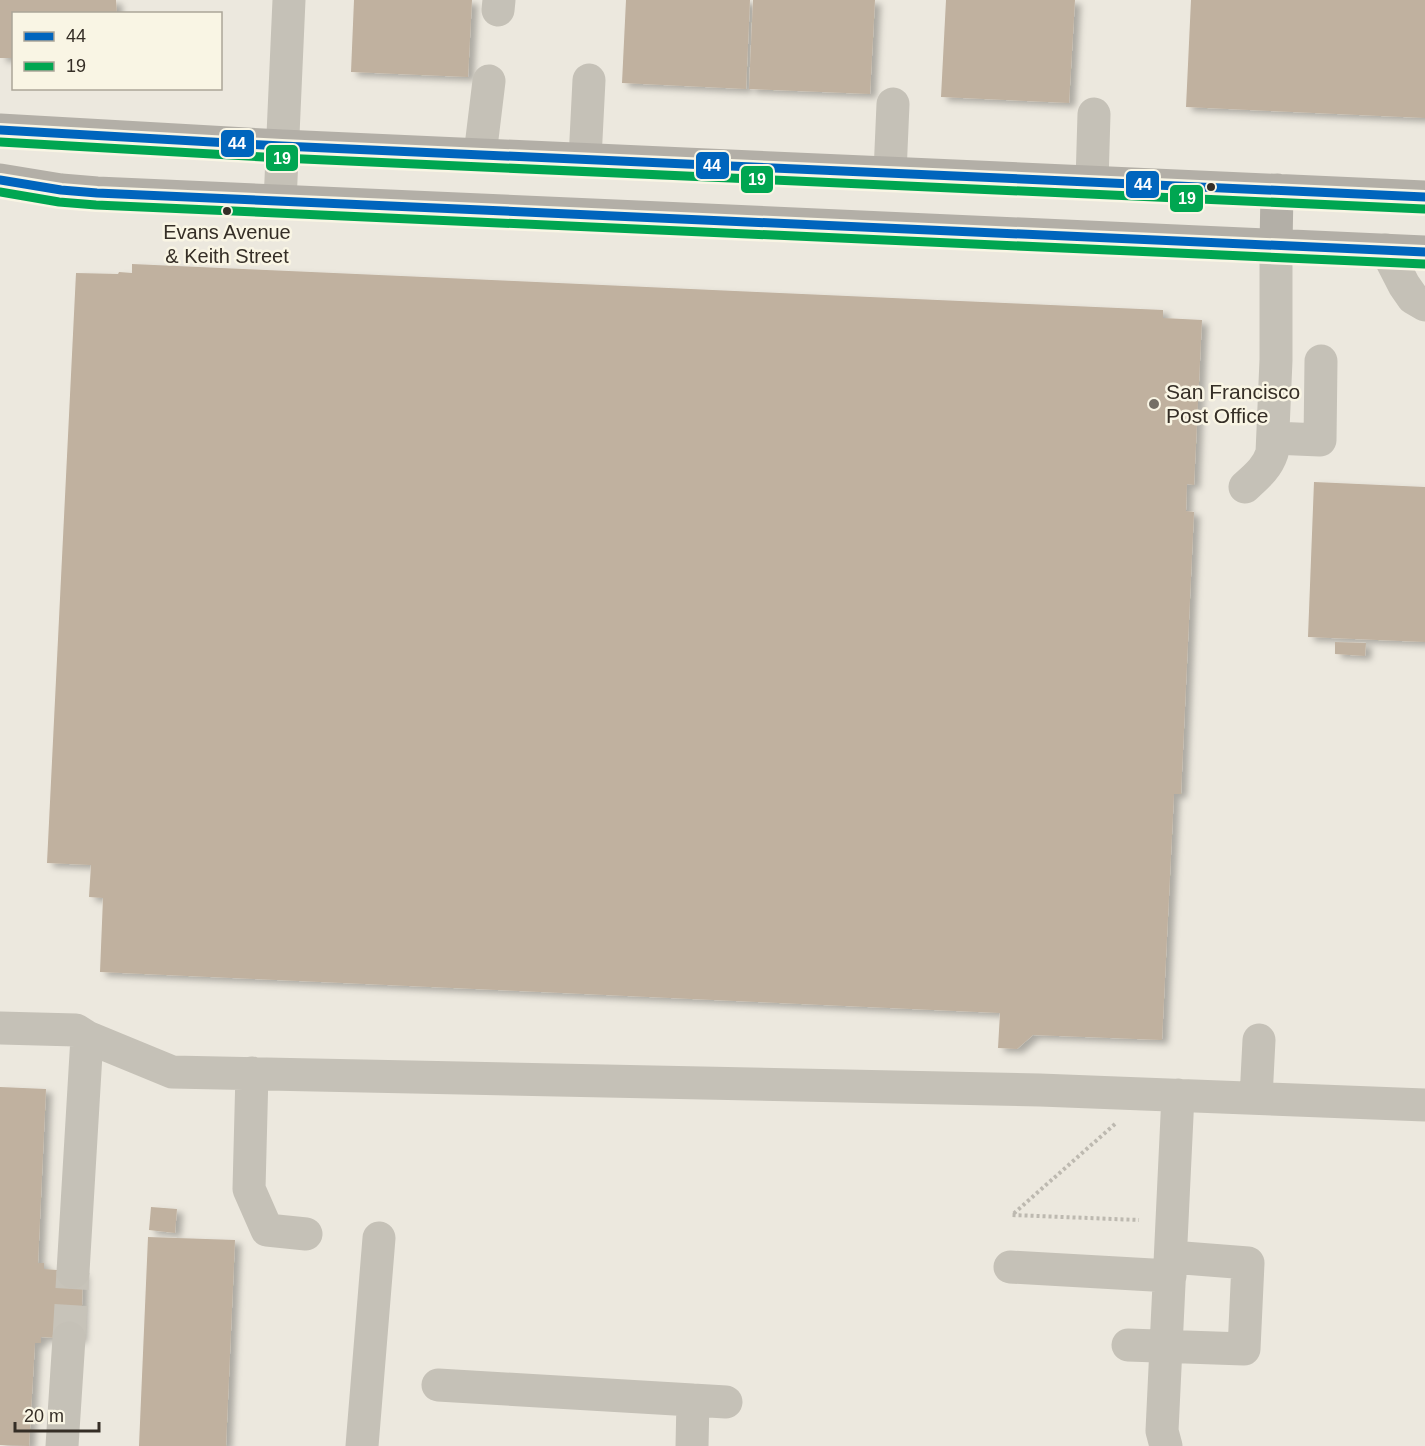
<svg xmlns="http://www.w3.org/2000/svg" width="1425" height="1446" font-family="Arial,sans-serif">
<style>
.building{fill:#c0b19f;filter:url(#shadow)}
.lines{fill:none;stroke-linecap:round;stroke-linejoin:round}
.minor-tunnel{stroke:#c7c3b9;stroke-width:33;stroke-dasharray:33 16;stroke-linecap:butt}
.path{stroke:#bdb9b0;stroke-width:4;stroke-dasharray:3 3;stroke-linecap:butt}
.minor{stroke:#c5c1b7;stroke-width:33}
.major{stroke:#b3afa7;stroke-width:33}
.bus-1-casing{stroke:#f9f5e4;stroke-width:14}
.bus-2-casing{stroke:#f9f5e4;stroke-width:14}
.bus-1{stroke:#0065bd;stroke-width:9}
.bus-2{stroke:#00a651;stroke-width:9}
.bus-dot{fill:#352e26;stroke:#f9f5e4;stroke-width:2}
.poi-dot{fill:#756f66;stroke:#f9f5e4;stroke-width:2}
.labels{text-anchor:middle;stroke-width:5;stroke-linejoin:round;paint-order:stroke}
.bus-label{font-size:20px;fill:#352e26;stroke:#f9f5e4}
.poi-label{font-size:21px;fill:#352e26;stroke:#f9f5e4;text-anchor:start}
.line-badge{stroke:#f9f5e4;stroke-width:2}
.badge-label{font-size:16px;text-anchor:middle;font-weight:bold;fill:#fff}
</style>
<defs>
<filter id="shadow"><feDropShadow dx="6" dy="4" stdDeviation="3" flood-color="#0004"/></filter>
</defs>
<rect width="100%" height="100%" fill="#ece8de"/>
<!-- building -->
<path class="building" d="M 0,0 L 116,0 L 117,14 L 14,14 L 14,58 L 0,58 Z
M 354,0 L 472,0 L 468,77 L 351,72 Z
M 626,0 L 750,0 L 746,89 L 622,83 Z
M 753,0 L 875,0 L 870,94 L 749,89 Z
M 946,0 L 1075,0 L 1069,103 L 941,97 Z
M 1191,0 L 1425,0 L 1425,118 L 1186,107 Z
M 132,264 L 1163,310 L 1163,318 L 1202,320 L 1194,485 L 1187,484 L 1186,511 L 1194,512 L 1181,794 L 1174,794 L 1162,1040 L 1033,1035 L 1017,1049 L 998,1048 L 1000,1013 L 100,972 L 103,898 L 89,897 L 91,865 L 47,863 L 76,273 L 118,274 L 119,272 L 132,273 Z
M 1314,482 L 1425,487 L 1425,642 L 1308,637 Z
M 1335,642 L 1366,643 L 1365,656 L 1335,654 Z
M 0,1087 L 46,1089 L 38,1263 L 44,1263 L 44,1269 L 83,1272 L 81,1339 L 41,1337 L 41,1343 L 35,1343 L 29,1446 L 0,1445 Z
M 151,1207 L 177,1209 L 175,1233 L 149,1230 Z
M 148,1237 L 235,1240 L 226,1446 L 139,1446 Z"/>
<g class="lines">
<!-- minor-tunnel -->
<path class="minor-tunnel" d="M 69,1338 L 73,1272"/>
<!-- path -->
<path class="path" d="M 1115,1124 L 1012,1215 L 1139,1220"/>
<!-- minor -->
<path class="minor" d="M 498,10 L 499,0
M 480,155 L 489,81
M 585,159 L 589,80
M 890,173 L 893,104
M 1092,182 L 1094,114
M 280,202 L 289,0
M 1386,250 L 1404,285 L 1413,298 L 1425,305
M 1273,438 L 1320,440 L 1321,361
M 1245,487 C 1257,476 1267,468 1272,453 L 1276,360 L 1276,246
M 0,1028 L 76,1030 L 87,1037 L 172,1072 L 1040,1090 L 1425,1105
M 252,1073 L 249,1189 L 267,1230 L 306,1234
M 1256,1098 L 1259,1040
M 1010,1267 L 1170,1276
M 73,1272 L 87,1037
M 1128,1345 L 1244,1349 L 1248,1263 L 1171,1257
M 438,1385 L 726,1402
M 62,1446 L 69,1338
M 362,1446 L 379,1238
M 692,1446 L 693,1400
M 1166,1446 L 1162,1431 L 1178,1095"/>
<!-- major -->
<path class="major" d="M 0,130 L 282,146 L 1425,197
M 0,180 L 61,190 L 97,193 L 1425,252
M 1276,246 L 1277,190"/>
<defs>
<path id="bus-1" d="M 0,130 L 282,146 L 1425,197
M 0,180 L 61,190 L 97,193 L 1425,252"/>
<path id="bus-2" d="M 0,142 L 281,158 L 1424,209
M 0,192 L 59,202 L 96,205 L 1424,264"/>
</defs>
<!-- bus-1 casing -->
<use href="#bus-1" class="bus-1-casing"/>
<!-- bus-2 casing -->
<use href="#bus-2" class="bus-2-casing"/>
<!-- bus-1 -->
<use href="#bus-1" class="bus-1"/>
<!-- bus-2 -->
<use href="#bus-2" class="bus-2"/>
</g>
<!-- markers -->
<g class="bus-dot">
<circle cx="1211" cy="187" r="5"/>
<circle cx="227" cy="211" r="5"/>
</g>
<circle class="poi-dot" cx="1154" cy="404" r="6"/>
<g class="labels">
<!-- bus labels -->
<g class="bus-label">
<text x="227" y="239">Evans Avenue<tspan x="227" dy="24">&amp; Keith Street</tspan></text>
</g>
<!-- poi labels -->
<g class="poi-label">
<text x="1166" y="399">San Francisco<tspan x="1166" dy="24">Post Office</tspan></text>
</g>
</g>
<g class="line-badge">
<rect x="220" y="129" width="35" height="29" rx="6" fill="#0065bd"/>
<rect x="265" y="144" width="34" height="28" rx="6" fill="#00a651"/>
<rect x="695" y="151" width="35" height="29" rx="6" fill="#0065bd"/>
<rect x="740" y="165" width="34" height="29" rx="6" fill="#00a651"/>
<rect x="1125" y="170" width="35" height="29" rx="6" fill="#0065bd"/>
<rect x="1169" y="184" width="35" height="29" rx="6" fill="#00a651"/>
</g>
<g class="badge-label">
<text x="237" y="149">44</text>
<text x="282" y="164">19</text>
<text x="712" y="171">44</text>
<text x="757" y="185">19</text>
<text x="1143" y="190">44</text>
<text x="1187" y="204">19</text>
</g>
<!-- legend -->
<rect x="12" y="12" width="210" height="78" fill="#f9f5e4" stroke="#aba598" stroke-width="1.5"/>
<rect x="24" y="32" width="30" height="9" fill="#0065bd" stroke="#aba598" stroke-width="1.5"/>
<text x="66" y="42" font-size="18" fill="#352e26">44</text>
<rect x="24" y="62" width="30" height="9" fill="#00a651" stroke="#aba598" stroke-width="1.5"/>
<text x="66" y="72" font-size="18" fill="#352e26">19</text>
<!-- scale -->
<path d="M15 1422v9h84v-9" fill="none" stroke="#352e26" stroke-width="3"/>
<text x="24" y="1422" font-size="18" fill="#352e26" stroke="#f9f5e4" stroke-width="4.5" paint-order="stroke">20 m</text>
</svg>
